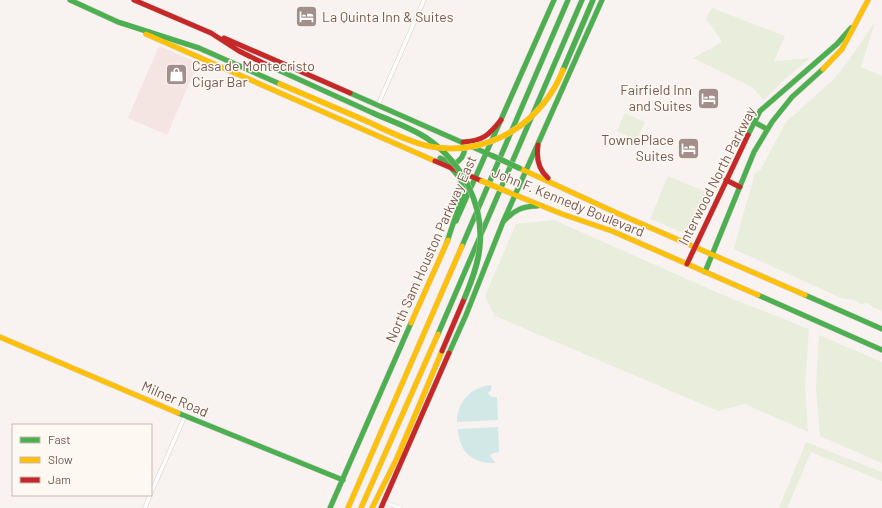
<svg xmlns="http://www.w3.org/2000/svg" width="882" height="508" font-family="Barlow,sans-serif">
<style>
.commercial{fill:#f4e5e2}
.green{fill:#e8eddc}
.water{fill:#d2e8e7}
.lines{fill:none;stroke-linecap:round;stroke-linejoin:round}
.street-casing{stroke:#d7cfcc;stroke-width:4.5}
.fast-casing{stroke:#d7cfcc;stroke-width:6}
.slow-casing{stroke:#d7cfcc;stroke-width:6}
.jam-casing{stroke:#d7cfcc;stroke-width:6}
.street{stroke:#fefdfd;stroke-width:3.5}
.fast{stroke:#4caf50;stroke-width:5}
.slow{stroke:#ffc107;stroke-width:5}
.jam{stroke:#c62828;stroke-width:5}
.fast-bridge-casing{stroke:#d9d0cd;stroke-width:6;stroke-linecap:butt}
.slow-bridge-casing{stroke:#d9d0cd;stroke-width:6;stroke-linecap:butt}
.fast-bridge{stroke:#4caf50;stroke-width:5.5}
.slow-bridge{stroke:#ffc107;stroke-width:5.5}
.labels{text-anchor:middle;stroke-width:3;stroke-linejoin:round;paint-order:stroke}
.poi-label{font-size:14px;fill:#745951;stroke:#fef8f2;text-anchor:start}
.street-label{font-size:14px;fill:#745951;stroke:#fef8f2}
</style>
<rect width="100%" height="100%" fill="#f8f3f0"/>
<!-- commercial -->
<path class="commercial" d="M 159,46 L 198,63 L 167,135 L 128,118 Z"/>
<!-- green -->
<path class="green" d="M 712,8 L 785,36 L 774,61 L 810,58 L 786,78 L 764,100 L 752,87 L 693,58 L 722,42 L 706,18 Z
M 875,22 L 861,67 L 882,76 L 882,311 L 873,307 L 868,303 L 860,304 L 855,300 L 841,298 L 734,249 C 739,231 743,213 749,195 C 751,188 753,182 754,174 L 761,169 L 786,122 L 834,79 L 847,63 Z
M 625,113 L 645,122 L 637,140 L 617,131 Z
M 668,176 L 706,192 L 689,235 L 650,219 Z
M 554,220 L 723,295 L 809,329 L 805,387 L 808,432 L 745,404 L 718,411 L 495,316 L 485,296 L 516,224 Z
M 819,335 L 882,362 L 882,463 L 820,436 L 816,387 Z
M 806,442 L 882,472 L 882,481 L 811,452 L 787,508 L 779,508 Z"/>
<!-- water -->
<path class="water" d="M 491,385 L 491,390 L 488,393 L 491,397 L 497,397 L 498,420 L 457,422 C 457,402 471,387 491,385 Z
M 498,427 L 499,452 L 493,453 L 490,456 L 496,463 C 474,464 459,453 458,429 Z"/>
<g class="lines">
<defs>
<path id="street" d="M 378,105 L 424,0
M 151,493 L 185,416
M 384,502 L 400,508
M 145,508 L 150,495"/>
<path id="fast" d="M 70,0 L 118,22 L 199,48 L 280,84
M 265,64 L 373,113
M 350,93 L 493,156
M 754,122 L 767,129
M 748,135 L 760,111 L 837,44 L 851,28
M 440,158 L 454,164 C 461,160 464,156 465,148 L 463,145
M 456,221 L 554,0
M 503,222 C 513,211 522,206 537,206
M 447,242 L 464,191 L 460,178 L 452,169
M 462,246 L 568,0
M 705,272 L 754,152 L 772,122 L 792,97 L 823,69
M 758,295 L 882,350
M 805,295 L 882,329
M 438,334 L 582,0
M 449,353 L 466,315 L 503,222 L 602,0
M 178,413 L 343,480
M 330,508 L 411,323"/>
<path id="slow" d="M 146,34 L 435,161
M 823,69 L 842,49 L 868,0
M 519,168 L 619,214 L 805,295
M 508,192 L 562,214 L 612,231 L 758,295
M 411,323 L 448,240
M 0,337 L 178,413
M 348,508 L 462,246
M 361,508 L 438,334
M 372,508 L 397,458 L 442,351"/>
<path id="jam" d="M 134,0 L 211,33 L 239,51 L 265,64
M 224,38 L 350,93
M 463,142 C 483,141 489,135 501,120
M 538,145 C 536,158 538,169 548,178
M 435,161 L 482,181
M 726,180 L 740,187
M 687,264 L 748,135
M 442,351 L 465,297
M 381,508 L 449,353"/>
</defs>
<!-- street casing -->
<use href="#street" class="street-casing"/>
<!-- fast casing -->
<use href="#fast" class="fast-casing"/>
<!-- slow casing -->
<use href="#slow" class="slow-casing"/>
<!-- jam casing -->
<use href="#jam" class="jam-casing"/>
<!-- street -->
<use href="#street" class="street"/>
<!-- fast -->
<use href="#fast" class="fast"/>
<!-- slow -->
<use href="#slow" class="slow"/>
<!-- jam -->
<use href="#jam" class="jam"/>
<defs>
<path id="fast-bridge" d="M 563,70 L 593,0
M 373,113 C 391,121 412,128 428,139 C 462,163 483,203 480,244 C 479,262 472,280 465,297
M 493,156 L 519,168"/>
<path id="slow-bridge" d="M 280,84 C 308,96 336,108 364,120 C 384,129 406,141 428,146 C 460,153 493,145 520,126 C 540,111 554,93 563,70
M 482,181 L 508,192"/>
</defs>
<!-- fast-bridge casing -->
<use href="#fast-bridge" class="fast-bridge-casing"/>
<!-- slow-bridge casing -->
<use href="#slow-bridge" class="slow-bridge-casing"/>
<!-- fast-bridge -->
<use href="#fast-bridge" class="fast-bridge"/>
<!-- slow-bridge -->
<use href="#slow-bridge" class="slow-bridge"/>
</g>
<!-- icons -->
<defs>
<symbol id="hotel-square" viewBox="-11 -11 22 22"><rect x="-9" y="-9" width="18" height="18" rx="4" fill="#a28f89" stroke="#fef8f2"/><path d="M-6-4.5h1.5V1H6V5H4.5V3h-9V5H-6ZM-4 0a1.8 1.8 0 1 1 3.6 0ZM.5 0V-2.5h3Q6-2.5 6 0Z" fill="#fff"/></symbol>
<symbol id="shop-square" viewBox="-11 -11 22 22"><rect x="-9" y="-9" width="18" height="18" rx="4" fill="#a28f89" stroke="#fef8f2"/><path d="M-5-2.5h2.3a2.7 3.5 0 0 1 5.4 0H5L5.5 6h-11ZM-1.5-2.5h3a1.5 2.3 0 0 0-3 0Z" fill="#fff"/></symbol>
</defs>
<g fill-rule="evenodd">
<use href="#hotel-square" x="294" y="4" width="25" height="25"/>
<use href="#shop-square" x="164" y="62" width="25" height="25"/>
<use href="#hotel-square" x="696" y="86" width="25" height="25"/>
<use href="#hotel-square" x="676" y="136" width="25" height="25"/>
</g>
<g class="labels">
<!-- poi labels -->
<g class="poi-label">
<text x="322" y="22">La Quinta Inn &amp; Suites</text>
<text x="192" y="71">Casa de Montecristo<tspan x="192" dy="16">Cigar Bar</tspan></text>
<text x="692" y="95" text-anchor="end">Fairfield Inn<tspan x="692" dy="16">and Suites</tspan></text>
<text x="674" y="145" text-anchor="end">TownePlace<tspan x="674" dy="16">Suites</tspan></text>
</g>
<!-- street labels -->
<g class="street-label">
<text transform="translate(717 176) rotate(-63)" y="5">Interwood North Parkway</text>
<text transform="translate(568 202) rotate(22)" y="5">John F. Kennedy Boulevard</text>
<text transform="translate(431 249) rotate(-66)" y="5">North Sam Houston Parkway East</text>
<text transform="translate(175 399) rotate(23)" y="5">Milner Road</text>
</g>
</g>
<!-- legend -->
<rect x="12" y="424" width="140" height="72" fill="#fef8f2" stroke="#c7b8b2"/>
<rect x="20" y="437" width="20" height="6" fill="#4caf50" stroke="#c7b8b2"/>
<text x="48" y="444" font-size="12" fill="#745951">Fast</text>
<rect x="20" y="457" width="20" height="6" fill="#ffc107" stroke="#c7b8b2"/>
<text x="48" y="464" font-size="12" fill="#745951">Slow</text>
<rect x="20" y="477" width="20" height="6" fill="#c62828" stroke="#c7b8b2"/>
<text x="48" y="484" font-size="12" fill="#745951">Jam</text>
</svg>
